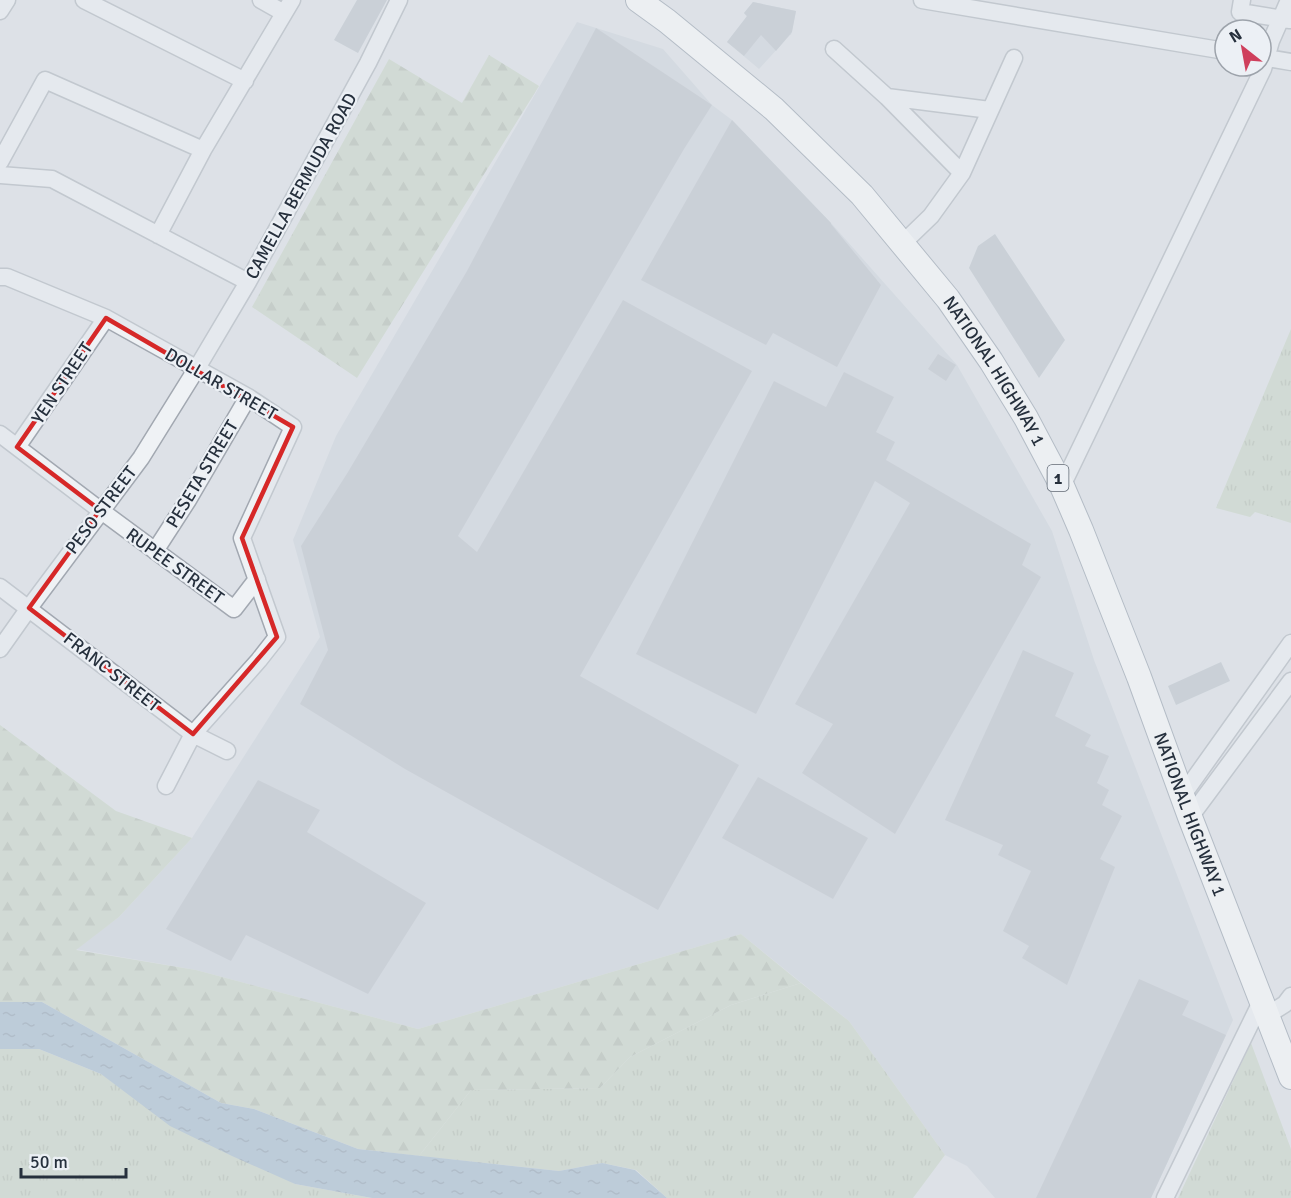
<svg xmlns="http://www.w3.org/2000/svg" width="1291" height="1198" font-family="Signika,sans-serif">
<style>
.built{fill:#cbd0d9}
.grass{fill:url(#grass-tufts)}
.forest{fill:url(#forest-firs)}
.water{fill:url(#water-ripples)}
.building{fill:#b4bbc4}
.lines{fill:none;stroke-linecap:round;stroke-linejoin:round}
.minor-casing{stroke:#a2a8b1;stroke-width:19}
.highway-casing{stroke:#848f9e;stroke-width:26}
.minor{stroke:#eff2f5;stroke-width:16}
.highway{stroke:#fff;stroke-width:24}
.marked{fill:none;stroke:#d62828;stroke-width:4.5;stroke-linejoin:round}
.labels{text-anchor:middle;stroke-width:4.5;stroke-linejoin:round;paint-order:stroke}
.shield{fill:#ecf0f5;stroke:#616a74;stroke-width:1.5}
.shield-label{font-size:16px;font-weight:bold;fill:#26303d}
.street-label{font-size:18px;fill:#26303d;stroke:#ecf0f5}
</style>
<defs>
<pattern id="grass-tufts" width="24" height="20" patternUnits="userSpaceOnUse" patternTransform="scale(1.5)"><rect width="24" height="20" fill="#c4d1be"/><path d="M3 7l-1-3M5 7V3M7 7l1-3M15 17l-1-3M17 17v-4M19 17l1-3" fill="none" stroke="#a8b4a4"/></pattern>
<pattern id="forest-firs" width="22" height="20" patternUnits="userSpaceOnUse" patternTransform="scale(1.5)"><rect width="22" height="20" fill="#c4d1be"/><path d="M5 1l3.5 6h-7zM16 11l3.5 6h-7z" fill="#a8b4a4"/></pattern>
<pattern id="water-ripples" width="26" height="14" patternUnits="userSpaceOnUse" patternTransform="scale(1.5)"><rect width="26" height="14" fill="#97b1c8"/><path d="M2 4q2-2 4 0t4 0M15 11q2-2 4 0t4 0" fill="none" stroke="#7b90a4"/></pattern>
</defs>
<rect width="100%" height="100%" fill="#dde1e7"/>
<!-- built -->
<path class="built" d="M 753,2 L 796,11 L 791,35 L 790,35 L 759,69 L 727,42 L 747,17 L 744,13 Z
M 577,22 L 663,49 L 712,105 L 732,120 L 831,223 L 957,365 L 1052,531 L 1094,660 L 1233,1020 L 1151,1198 L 995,1198 L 967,1166 L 945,1155 L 849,1021 L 741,934 L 418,1029 L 196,970 L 75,949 L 119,917 L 192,838 L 320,637 L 293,540 L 336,436 Z"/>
<!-- grass -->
<path class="grass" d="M 1291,329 L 1291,523 L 1255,512 L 1250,517 L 1216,508 Z
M 801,983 L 849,1021 L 945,1155 L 913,1198 L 667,1198 L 636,1170 L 602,1163 L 559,1171 L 419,1156 L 471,1090 L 600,1088 L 630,1057 L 731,1005 Z
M 1251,1043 L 1291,1149 L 1291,1198 L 1178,1198 Z
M 0,1049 L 39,1049 L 101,1074 L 295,1184 L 372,1198 L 0,1198 Z"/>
<!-- forest -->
<path class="forest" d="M 489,55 L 539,86 L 357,378 L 252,307 L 389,59 L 462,103 Z
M 0,725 L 116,811 L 192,838 L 119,917 L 76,950 L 196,970 L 418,1029 L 741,934 L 801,983 L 731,1005 L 630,1057 L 600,1088 L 471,1090 L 419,1156 L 358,1149 L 254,1109 L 221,1103 L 42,1002 L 0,1002 Z"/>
<!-- water -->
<path class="water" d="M 0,1002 L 42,1002 L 221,1103 L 254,1109 L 358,1149 L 559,1171 L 602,1163 L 635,1170 L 667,1198 L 372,1198 L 295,1184 L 232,1156 L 170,1126 L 101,1074 L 39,1049 L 0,1049 Z"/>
<!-- building -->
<path class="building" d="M 357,0 L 387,0 L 358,53 L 334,40 Z
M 753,2 L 796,11 L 792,32 L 776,51 L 761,35 L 744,56 L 727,42 L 747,16 L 744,13 Z
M 596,28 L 712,105 L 684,149 L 458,536 L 477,552 L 623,300 L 752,371 L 580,676 L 739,765 L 658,910 L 405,769 L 300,704 L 328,650 L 301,546 L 348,472 L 467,271 Z
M 732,120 L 831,223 L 831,224 L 881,285 L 837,367 L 773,333 L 766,345 L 641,280 Z
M 995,234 L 1065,340 L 1039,378 L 969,268 L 978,246 Z
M 938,354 L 956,365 L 946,381 L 928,369 Z
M 844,372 L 894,397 L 876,432 L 895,442 L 886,460 L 1031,544 L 1022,565 L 1041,577 L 895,834 L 802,773 L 833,724 L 795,704 L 910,503 L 875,481 L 756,714 L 636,654 L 774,381 L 826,407 Z
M 1023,650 L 1074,673 L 1055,716 L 1091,735 L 1085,746 L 1109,756 L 1097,783 L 1109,790 L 1102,805 L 1122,816 L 1100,859 L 1115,867 L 1067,985 L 1022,958 L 1029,946 L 1003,931 L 1031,871 L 998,855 L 1003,845 L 945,820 Z
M 1221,662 L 1230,681 L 1176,705 L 1168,686 Z
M 758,777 L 868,838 L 833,899 L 722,838 Z
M 258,780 L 320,810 L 307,832 L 426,903 L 368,994 L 246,935 L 231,961 L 166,929 Z
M 1139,979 L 1189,1001 L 1182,1015 L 1226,1035 L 1151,1198 L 1036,1198 Z"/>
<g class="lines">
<defs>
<path id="minor" d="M 84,0 L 245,81
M 261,0 L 284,13
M 922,0 L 1225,51
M 1242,0 L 1240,12 L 1290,20
M 0,11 L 7,0
M 834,49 L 887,97 L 962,173
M 1261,57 L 1291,62
M 887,97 L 990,110
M 0,162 L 45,80 L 203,150
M 0,175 L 52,179 L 248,282
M 158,235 L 203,150 L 292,0
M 902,244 L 931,216 L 962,173 L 1014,58
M 0,277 L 7,277 L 106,318 L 248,397 L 293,427 L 242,538 L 277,637 L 259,660 L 193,734 L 166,786
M 0,434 L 100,510 L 234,609 L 257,579
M 17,447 L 106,318
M 1062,486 L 1263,69 L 1271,41 L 1289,0
M 155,551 L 188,500 L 248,397
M 0,587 L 193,734 L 227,751
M 0,649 L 29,608 L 141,458 L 197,368 L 248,282 L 368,63 L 399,0
M 1182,796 L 1291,643
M 1190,817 L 1291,681
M 1266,1016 L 1285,1004 L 1291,996
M 1165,1198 L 1261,1002"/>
<g id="highway">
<path id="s1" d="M 638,0 L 667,21 L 774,109 L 862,195 L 948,299 L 991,361 L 1026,418 L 1062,486 L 1081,530 L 1139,677 L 1190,817 L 1291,1077"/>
</g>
</defs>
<!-- minor casing -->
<use href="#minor" class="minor-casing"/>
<!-- highway casing -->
<use href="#highway" class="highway-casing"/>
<!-- minor -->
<use href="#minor" class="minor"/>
<!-- highway -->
<use href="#highway" class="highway"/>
</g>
<!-- marked area -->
<path d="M0 0H1291V1198H0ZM 106,318 L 293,427 L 242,538 L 277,637 L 193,734 L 29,608 L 100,510 L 17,447 Z" fill="#dde1e7" fill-opacity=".55" fill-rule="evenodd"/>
<path class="marked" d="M 106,318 L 293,427 L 242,538 L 277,637 L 193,734 L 29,608 L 100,510 L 17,447 Z"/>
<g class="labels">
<!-- shield labels -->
<rect class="shield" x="1047.5" y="465" width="21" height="26" rx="4.5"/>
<g class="shield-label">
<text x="1058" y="484">1</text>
</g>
<!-- street labels -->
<g class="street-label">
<text transform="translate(301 186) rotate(-61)" y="6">CAMELLA BERMUDA ROAD</text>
<text dy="6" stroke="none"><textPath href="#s1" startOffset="518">NATIONAL HIGHWAY 1</textPath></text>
<text transform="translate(62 383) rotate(-56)" y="6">YEN STREET</text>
<text transform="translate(221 384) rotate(30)" y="6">DOLLAR STREET</text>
<text transform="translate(202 474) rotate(-59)" y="6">PESETA STREET</text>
<text transform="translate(101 510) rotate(-53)" y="6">PESO STREET</text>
<text transform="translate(175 566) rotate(36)" y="6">RUPEE STREET</text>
<text transform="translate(112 672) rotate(38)" y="6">FRANC STREET</text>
<text dy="6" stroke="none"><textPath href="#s1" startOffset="1004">NATIONAL HIGHWAY 1</textPath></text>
</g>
</g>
<!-- north arrow -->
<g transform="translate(1243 48) rotate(329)"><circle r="28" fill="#ecf0f5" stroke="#9da3ab" stroke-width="1.5"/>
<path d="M0-4.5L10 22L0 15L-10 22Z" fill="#cf3f5c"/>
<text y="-9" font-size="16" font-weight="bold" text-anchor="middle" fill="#26303d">N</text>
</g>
<!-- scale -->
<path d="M21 1168v9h105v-9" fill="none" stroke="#26303d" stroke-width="3"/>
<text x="30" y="1168" font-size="18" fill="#26303d" stroke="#ecf0f5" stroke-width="4.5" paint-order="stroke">50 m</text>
</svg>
